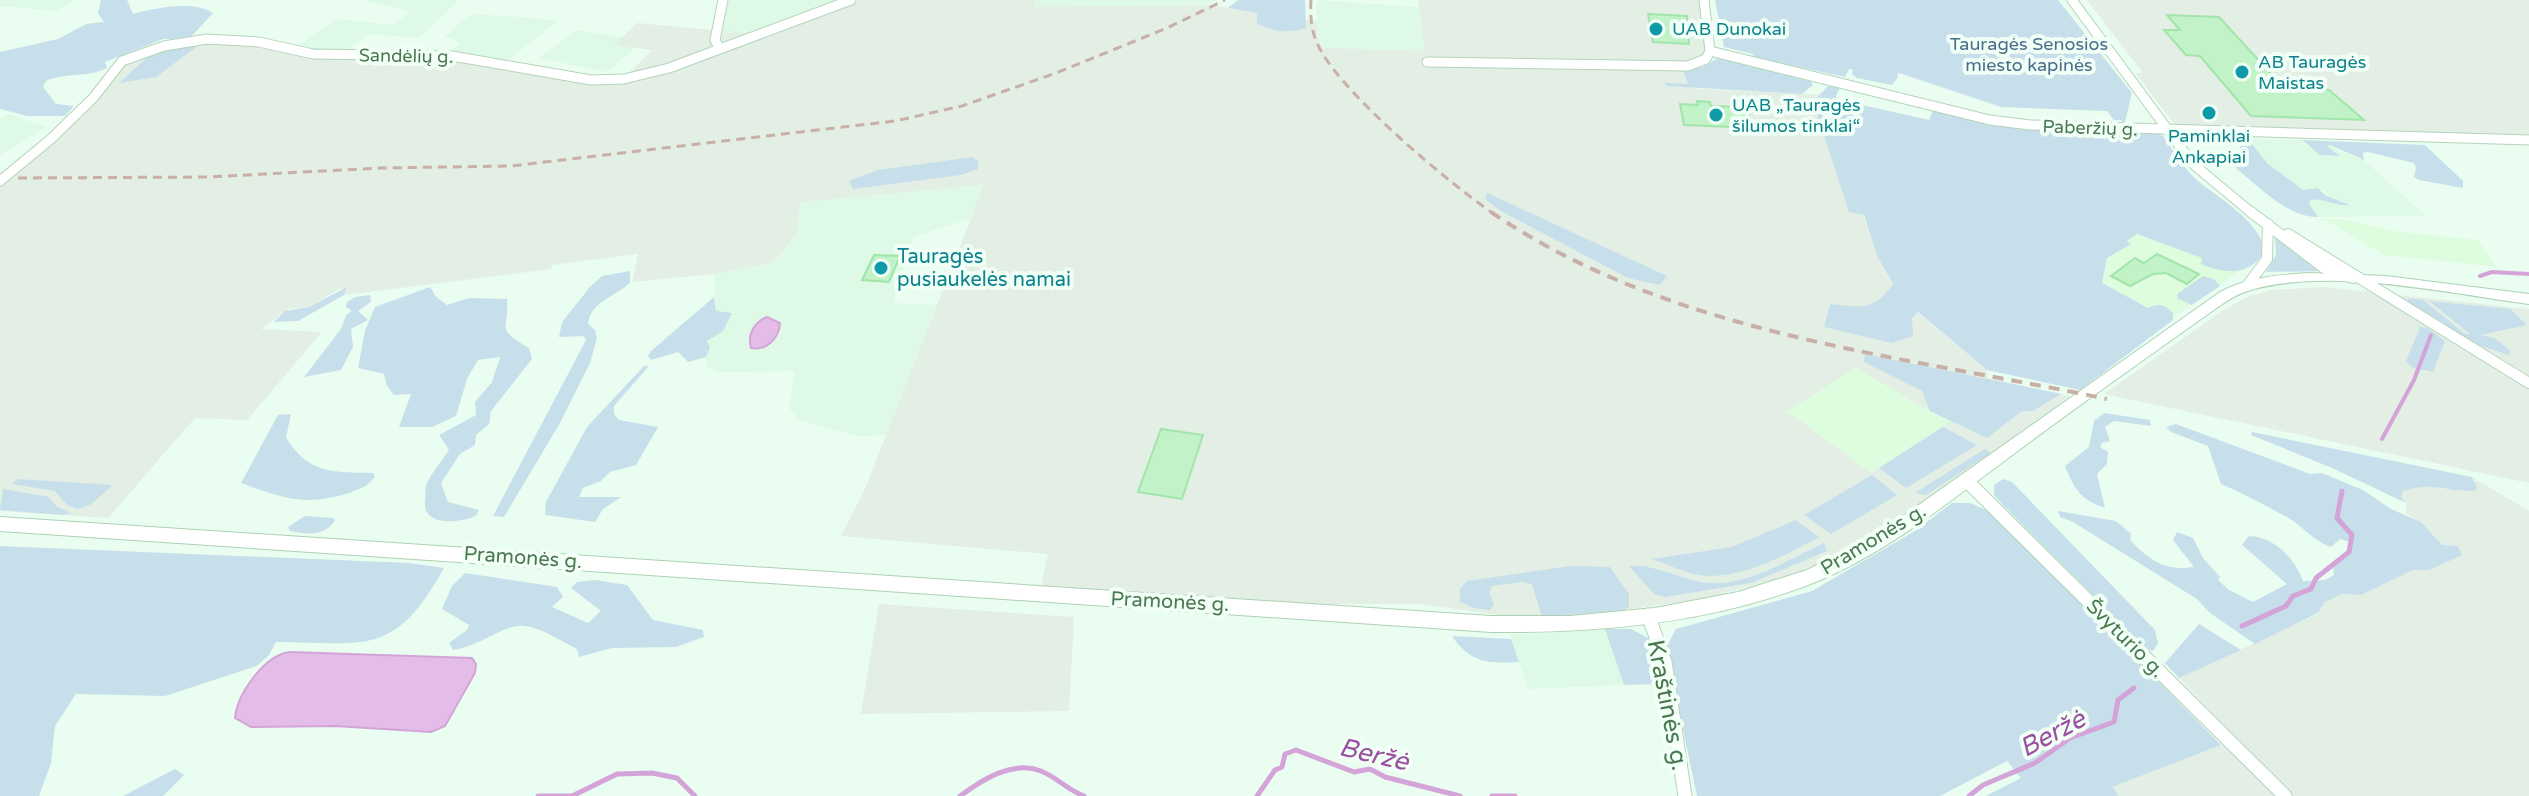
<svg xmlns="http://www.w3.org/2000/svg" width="2529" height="796" font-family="'Varela Round',sans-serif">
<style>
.residential{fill:#defae6}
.commercial{fill:#defddf}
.industrial{fill:#e3eee5;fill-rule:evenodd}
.green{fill:#c7dfeb}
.water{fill:#e3bde7;stroke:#d4a4d9;stroke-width:2}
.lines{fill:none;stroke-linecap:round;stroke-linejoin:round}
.stream-far1{stroke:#d4a4d9;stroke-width:4}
.stream{stroke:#d4a4d9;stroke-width:5}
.building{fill:#c1f2c8;stroke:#a1e5aa;stroke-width:2}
.minor-far2-casing{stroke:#b4d4ba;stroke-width:11}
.minor-far1-casing{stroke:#b4d4ba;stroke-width:12}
.minor-casing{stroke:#b4d4ba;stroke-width:15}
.secondary-casing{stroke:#acd2b3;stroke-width:2}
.minor-far2{stroke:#fff;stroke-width:9}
.minor-far1{stroke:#fff;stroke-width:10}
.minor{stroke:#fff;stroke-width:13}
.secondary{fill:#fff;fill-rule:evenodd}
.rail-far1{stroke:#c8b0a7;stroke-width:3;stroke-dasharray:9 6;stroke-linecap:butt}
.rail{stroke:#c8b0a7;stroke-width:4;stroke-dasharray:11 8;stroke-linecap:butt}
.culture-dot{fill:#0f9aa8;stroke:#f1fff6;stroke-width:3}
.labels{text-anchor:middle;stroke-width:8;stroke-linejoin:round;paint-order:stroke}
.far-culture-label{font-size:18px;fill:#0d838f;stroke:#f1fff6;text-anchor:start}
.far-park-label{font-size:18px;fill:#496d8a;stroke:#f1fff6}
.far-street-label{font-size:18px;fill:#4c7851;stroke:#f1fff6}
.culture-label{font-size:20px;fill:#0d838f;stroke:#f1fff6;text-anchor:start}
.street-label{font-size:20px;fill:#4c7851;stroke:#f1fff6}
.near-street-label{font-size:24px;fill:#4c7851;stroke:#f1fff6}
.near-water-label{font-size:26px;font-style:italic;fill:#9a4fa1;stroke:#f1fff6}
</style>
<rect width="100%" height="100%" fill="#eafdf1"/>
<!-- residential -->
<path class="residential" d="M 0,0 L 74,0 L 56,11 L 0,6 Z
M 362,0 L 459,0 L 419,38 L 368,34 L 341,55 L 293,49 L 338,19 L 394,25 L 411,11 Z
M 720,0 L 851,0 L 755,34 L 712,30 Z
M 1035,0 L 1217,0 L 1207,5 L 1034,7 Z
M 1317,0 L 1419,7 L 1425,51 L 1324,48 L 1317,38 Z
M 471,14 L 521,17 L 558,21 L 503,64 L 447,55 L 460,43 L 445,36 Z
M 577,30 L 622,37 L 615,45 L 636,47 L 607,72 L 538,58 Z
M 9,114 L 47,127 L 0,155 L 0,119 Z
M 2248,139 L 2302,140 L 2307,146 L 2339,156 L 2326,145 L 2331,144 L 2339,151 L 2364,160 L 2426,216 L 2318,217 L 2309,204 L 2310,200 L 2319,198 L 2341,206 L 2321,189 L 2303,191 L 2268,164 Z
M 985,185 L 970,219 L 913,237 L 893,303 L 937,305 L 886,435 L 858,436 L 798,420 L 789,408 L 795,371 L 718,372 L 708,368 L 706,357 L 710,347 L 707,341 L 713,338 L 732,313 L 716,311 L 714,274 L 775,262 L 797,233 L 800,202 Z
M 1605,629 L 1624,685 L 1528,689 L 1510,635 Z"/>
<!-- commercial -->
<path class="commercial" d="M 2324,219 L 2342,219 L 2394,231 L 2478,240 L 2497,267 L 2384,255 Z
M 2137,234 L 2203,258 L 2226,271 L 2240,271 L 2173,317 L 2169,308 L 2148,308 L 2102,283 L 2107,258 L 2130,244 L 2126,241 Z
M 1856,368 L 1919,405 L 1952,421 L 1871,473 L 1786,411 Z"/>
<!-- industrial -->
<path class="industrial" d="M 851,0 L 1035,0 L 1035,7 L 1207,5 L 1317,21 L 1317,38 L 1324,48 L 1425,51 L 1418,0 L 1704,0 L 1712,60 L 1694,69 L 1688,85 L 1666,83 L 1698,89 L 1822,95 L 1877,256 L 1900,298 L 1987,370 L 1988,378 L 2070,396 L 1960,479 L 1853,547 L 1792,575 L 1702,599 L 1557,619 L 1518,618 L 1422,604 L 1225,604 L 1040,593 L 1048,554 L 841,536 L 865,489 L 984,185 L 800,202 L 797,233 L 774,262 L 714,274 L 632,282 L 638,254 L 552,265 L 551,269 L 344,295 L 346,288 L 339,289 L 309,307 L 289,309 L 261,329 L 322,332 L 247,420 L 195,418 L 108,518 L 0,511 L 0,181 L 52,138 L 122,61 L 207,39 L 303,53 L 452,56 L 541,72 L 623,79 L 652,50 L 614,45 L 637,23 L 755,34 ZM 1856,368 L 1919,405 L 1951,421 L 1871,473 L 1787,411 Z
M 2087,0 L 2529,0 L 2529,143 L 2176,126 L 2135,73 L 2143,73 Z
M 2324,287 L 2529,309 L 2529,483 L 2104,394 L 2225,309 L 2250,296 L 2271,290 Z
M 2472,477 L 2529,511 L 2529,796 L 2119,796 L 2111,787 L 2237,739 L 2179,678 L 2318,614 L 2325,602 L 2342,594 L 2361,595 L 2413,569 L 2429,570 L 2442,545 L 2421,522 L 2406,514 L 2406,503 L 2401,497 L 2403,491 L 2426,485 L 2477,482 Z
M 879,604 L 1074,617 L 1069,711 L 861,714 Z"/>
<!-- green -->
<path class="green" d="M 101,0 L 127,0 L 133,14 C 156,8 192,0 213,13 L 189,39 L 163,39 L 105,62 L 107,68 C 87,78 66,72 46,81 L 43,87 L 56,104 L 74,106 L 65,116 L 27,116 L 0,109 L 0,52 L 58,39 L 86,24 L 104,22 L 98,13 Z
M 1238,0 L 1305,0 L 1306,28 C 1288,34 1274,31 1257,24 L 1257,13 L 1228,8 Z
M 1715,0 L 2058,0 L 2132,93 L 2124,126 L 2121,120 L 2114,120 L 2107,111 L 2001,107 L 1902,74 L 1897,73 L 1898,77 L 1892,85 L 1857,78 L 1852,74 L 1853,69 L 1849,69 L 1845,77 L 1753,57 L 1753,54 L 1724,47 Z
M 202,43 L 156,77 L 119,83 L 152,53 Z
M 1718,58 L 1810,80 L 1813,85 L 1802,94 L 1666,86 L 1665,83 L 1688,84 L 1683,69 L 1703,67 Z
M 1828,86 L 1840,87 L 1835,99 L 1929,120 L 1933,110 L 1975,119 L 2158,133 L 2163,136 C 2174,151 2184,169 2198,181 C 2214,195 2295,242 2249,267 C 2234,275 2216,270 2201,264 L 2202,258 L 2137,234 L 2127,241 L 2131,244 L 2107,258 L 2102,283 L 2148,308 C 2158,303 2165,304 2173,313 L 2173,320 L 2080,390 L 1987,370 L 1918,312 L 1912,318 L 1913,336 L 1892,343 L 1824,327 L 1830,304 C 1862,307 1873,312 1893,284 L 1877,256 L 1864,215 L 1849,212 L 1813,102 Z
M 2238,139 L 2248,139 L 2268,164 L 2303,190 L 2318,188 L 2325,195 L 2349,205 C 2335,207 2324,197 2310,200 L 2309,204 L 2318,217 C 2285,218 2250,178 2224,158 L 2221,153 L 2223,150 L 2241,153 Z
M 2302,140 L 2425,145 L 2463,181 L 2463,188 L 2419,180 L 2414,177 L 2416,168 L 2414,163 L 2368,152 L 2363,153 L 2364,160 L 2330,145 L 2327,146 L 2340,156 L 2320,155 Z
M 973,157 L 978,161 L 978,169 L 961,175 L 853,189 L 849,181 L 878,170 Z
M 1487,193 L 1667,276 L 1660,285 L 1628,278 L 1499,210 L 1485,199 Z
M 2275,237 L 2324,271 L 2266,272 L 2276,255 Z
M 630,271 L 630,283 C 615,297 591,301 588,324 L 595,330 L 597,338 L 590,363 L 560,423 L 504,517 L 493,516 L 586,340 L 583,336 L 559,337 L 562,322 L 590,287 L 602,276 Z
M 2203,276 L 2214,279 L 2220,286 L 2192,305 L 2178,299 L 2177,294 Z
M 347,287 L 344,295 L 298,321 L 274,322 L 285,311 L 309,307 Z
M 430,287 L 436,297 L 447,305 L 469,298 L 507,299 C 510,332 493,326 529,348 L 532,359 L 491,411 L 489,424 L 476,435 L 475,445 L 460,454 L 441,483 L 448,502 L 479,510 L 476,516 C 459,523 422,527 425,501 C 426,495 424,488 427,483 C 433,471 442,461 449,450 L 439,435 L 476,415 L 475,402 L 492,382 L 500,357 L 478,360 L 467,379 L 456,416 L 432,427 L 399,427 L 411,394 L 394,395 L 387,386 L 384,374 L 358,368 L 365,331 L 375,307 Z
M 370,295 L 371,302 L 358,311 L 368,320 L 351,329 L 353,347 L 341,370 L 304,377 L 341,329 L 346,315 L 352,311 L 346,307 L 347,302 L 355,297 Z
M 714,297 L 716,311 L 732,313 L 723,331 L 707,341 L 710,347 L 706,357 L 688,362 L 678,352 L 651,360 L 648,356 L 651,351 Z
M 2407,298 L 2423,300 L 2465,334 L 2470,334 L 2429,301 L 2510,309 L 2527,325 L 2480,335 L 2494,338 L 2510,350 L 2509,355 L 2478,345 L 2409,304 Z
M 2420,327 L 2428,328 L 2445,341 L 2433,372 L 2411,367 L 2406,361 Z
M 1865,354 L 2061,394 L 2033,411 L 2022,411 L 1987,438 L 1930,411 L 1922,391 L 1864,362 Z
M 644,366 L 649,366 L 614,406 L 614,414 L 619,420 L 658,427 L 636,465 L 610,472 L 601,481 L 583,488 L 579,497 L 621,497 L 603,509 L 595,522 L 545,515 L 546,502 L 587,427 Z
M 2104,413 L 2150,420 L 2151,426 L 2114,421 L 2105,427 L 2110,441 L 2102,443 L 2100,447 L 2108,452 L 2107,464 L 2097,474 L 2105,508 C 2081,500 2074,489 2065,466 L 2089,447 L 2094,421 Z
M 291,414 L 286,437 C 308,475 335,472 373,473 L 375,477 C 368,486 360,489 349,493 C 305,507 282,498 241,483 L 278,415 Z
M 2176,424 L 2310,474 L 2322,473 L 2363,490 L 2391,509 L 2421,522 L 2442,545 L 2458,546 L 2462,555 L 2429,570 L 2413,570 L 2361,595 L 2342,594 L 2325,602 L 2318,613 L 2255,644 L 2210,613 L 2197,599 L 2073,522 L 2060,517 L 2058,511 L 2116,521 L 2131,534 L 2130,540 C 2149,560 2166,572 2194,567 L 2173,540 L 2177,532 L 2193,538 L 2203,558 L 2220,577 L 2218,580 L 2229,590 L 2253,602 L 2287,584 L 2242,545 L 2249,536 C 2275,537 2295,559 2303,581 L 2325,580 L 2334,575 L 2333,566 L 2349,552 L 2350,542 L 2340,539 L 2331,547 C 2311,540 2301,523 2283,515 C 2262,504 2243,493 2221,484 L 2208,446 L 2171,432 L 2166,427 Z
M 1943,427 L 1977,445 L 1906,488 L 1879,468 Z
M 2252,432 L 2472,477 L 2477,488 L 2475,491 C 2446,492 2435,481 2403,491 L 2401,497 L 2406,503 L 2332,468 L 2251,435 Z
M 1985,449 L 1991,453 L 1926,495 L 1915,493 Z
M 1872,475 L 1897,495 L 1831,534 L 1804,515 Z
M 17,479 L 113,485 L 90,505 L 77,509 L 67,505 L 55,491 L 12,484 Z
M 2003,479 L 2012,482 L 2155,630 L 2158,643 L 2153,651 L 2148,650 L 2001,503 L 1994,495 L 1994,485 Z
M 3,489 L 49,497 L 56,506 L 71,513 L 64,515 L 0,510 Z
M 1952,503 L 1970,503 L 1993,513 L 2221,745 L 2112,787 L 2119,796 L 1986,796 L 2021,778 L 2007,761 L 1940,796 L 1697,796 L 1666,648 L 1676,629 L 1812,591 L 1915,531 Z
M 305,516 L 333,518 L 335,520 C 326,536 307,535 290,531 L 288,527 Z
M 1796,520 L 1819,537 C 1787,554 1750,575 1712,576 C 1693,577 1670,565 1652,559 L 1732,547 Z
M 1824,543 L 1827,551 L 1751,583 L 1665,597 L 1654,594 L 1629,566 C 1656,564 1681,580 1708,583 C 1748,586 1789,559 1824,543 Z
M 0,546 L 409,563 L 444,568 C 394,657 368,643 276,642 L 269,655 L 257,666 L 165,696 L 76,694 L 55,726 L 51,763 L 39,796 L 0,796 Z
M 1570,566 L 1610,567 L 1629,594 L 1629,607 L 1624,610 L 1542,617 L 1532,584 L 1522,582 L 1492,586 L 1489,593 L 1494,604 L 1490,610 L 1474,608 L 1460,602 L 1460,589 L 1467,581 Z
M 465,573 L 557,587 L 563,597 L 552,607 L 588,623 L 601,611 L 571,588 L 577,582 L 595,580 L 627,585 L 653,620 L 703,630 L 704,637 L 676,647 L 612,648 L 579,657 L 577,649 C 562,642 536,624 518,626 C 499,628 477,647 453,650 L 449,643 L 467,630 L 469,625 L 442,609 L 452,586 Z
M 2199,624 L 2241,650 L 2179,678 L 2165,663 Z
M 1605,629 L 1631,629 L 1650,639 L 1661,684 L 1624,685 Z
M 1452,636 L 1511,639 L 1519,662 C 1489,664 1470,663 1452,636 Z
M 175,769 L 184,775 L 163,796 L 123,796 Z"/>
<!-- water -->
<path class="water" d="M 767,317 L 780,323 C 779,338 767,351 751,348 C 747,335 754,322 767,317 Z
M 289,652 L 472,658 L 476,664 L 475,673 L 445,726 L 431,732 L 335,726 L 251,727 L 235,718 C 237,694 264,656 289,652 Z"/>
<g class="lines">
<!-- stream-far1 -->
<path class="stream-far1" d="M 2480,276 L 2492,272 L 2529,274
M 2382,439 L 2414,380 L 2431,335"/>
<!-- stream -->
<path class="stream" d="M 2242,626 L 2286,606 L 2293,596 L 2311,589 L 2316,578 L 2349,552 L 2352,535 L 2337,518 L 2342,491
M 538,796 L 572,796 L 617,774 L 652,773 L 677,778 L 695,796
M 960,796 C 982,780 1012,760 1041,771 C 1056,777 1068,790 1084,796
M 1257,796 L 1275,770 L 1282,767 L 1285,754 L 1296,750 L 1354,772 L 1370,769 L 1385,777 L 1460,796
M 1492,796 L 1515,796
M 1969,796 L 1983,785 L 2035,763 L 2070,738 L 2114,722 L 2118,700 L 2134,688"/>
</g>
<!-- building -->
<path class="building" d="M 1648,14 L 1687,16 L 1689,44 L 1653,42 Z
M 2167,15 L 2219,17 L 2284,88 L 2329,90 L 2364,120 L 2251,116 L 2200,56 L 2186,55 L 2164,30 L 2180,30 Z
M 1697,101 L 1710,102 L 1711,106 L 1747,107 L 1753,128 L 1684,125 L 1680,104 L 1698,105 Z
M 2157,254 L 2199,274 L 2187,284 L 2166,273 L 2153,274 L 2130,286 L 2111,276 L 2135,258 L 2144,263 Z
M 874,255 L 900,256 L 889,282 L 862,280 Z
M 1161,429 L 1203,435 L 1182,499 L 1138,492 Z"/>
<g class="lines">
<defs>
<path id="minor-far2" d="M 1704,0 L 1710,51 L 1990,120 L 2030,125 L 2529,140
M 2072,0 L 2193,164 L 2253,214
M 719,48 L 715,40 L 723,0
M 1427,62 L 1688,66 L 1706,59 L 1710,51
M 0,181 L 52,138 L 94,97 L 122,61 L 164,46 L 207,39 L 259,42 L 313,54 L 452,56 L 591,80 L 624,79 L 669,68 L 851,0"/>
<path id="minor-far1" d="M 2251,212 L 2324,268 L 2353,278
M 2288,234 L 2529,383
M 2247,286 L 2267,259 L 2268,224"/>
<path id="minor" d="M 1967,481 L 2285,796
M 1648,615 L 1665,662 L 1685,796"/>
<path id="secondary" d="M 2309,273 L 2386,276 L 2529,294 L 2529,304 C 2446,293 2331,267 2251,290 C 2239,293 2228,300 2218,307 C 2149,356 2079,405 2011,456 C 1950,501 1889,551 1818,581 C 1715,623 1601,633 1491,632 L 0,531 L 0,517 L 1491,616 L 1570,616 L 1655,608 L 1738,592 L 1807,570 L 1857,544 L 1906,514 L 2220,292 C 2248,277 2279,275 2309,273 Z"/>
</defs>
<!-- minor-far2 casing -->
<use href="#minor-far2" class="minor-far2-casing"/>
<!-- minor-far1 casing -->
<use href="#minor-far1" class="minor-far1-casing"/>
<!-- minor casing -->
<use href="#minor" class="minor-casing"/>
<!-- secondary casing -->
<use href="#secondary" class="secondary-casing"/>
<!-- minor-far2 -->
<use href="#minor-far2" class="minor-far2"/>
<!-- minor-far1 -->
<use href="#minor-far1" class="minor-far1"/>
<!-- minor -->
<use href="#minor" class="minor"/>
<!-- secondary -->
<use href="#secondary" class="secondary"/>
<!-- rail-far1 -->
<path class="rail-far1" d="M 1311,0 C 1310,15 1311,29 1317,43 C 1336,89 1450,184 1494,214
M 18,178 L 207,177 L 381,168 L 510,166 L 895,121 L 962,106 L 1056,73 L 1167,28 L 1225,0"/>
<!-- rail -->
<path class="rail" d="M 1491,212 C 1671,335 1899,355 2107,399"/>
</g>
<!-- markers -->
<g class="culture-dot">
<circle cx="1656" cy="29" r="8"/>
<circle cx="2242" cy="72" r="8"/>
<circle cx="2209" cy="113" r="8"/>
<circle cx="1716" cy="115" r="8"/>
<circle cx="881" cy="268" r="8"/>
</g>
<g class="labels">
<!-- far-culture labels -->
<g class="far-culture-label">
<text x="1672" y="35">UAB Dunokai</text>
<text x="2258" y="68">AB Tauragės<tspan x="2258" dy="21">Maistas</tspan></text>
<text x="1732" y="111">UAB „Tauragės<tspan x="1732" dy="21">šilumos tinklai“</tspan></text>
<text x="2209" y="142" text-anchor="middle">Paminklai<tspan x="2209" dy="21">Ankapiai</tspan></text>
</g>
<!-- far-park labels -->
<g class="far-park-label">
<text x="2029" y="50">Tauragės Senosios<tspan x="2029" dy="21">miesto kapinės</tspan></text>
</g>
<!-- far-street labels -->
<g class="far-street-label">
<text transform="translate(406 56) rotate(1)" y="6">Sandėlių g.</text>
<text transform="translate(2090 128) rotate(2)" y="6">Paberžių g.</text>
</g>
<!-- culture labels -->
<g class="culture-label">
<text x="897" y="263">Tauragės<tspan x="897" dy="23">pusiaukelės namai</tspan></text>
</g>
<!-- street labels -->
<g class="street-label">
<text transform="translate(1873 539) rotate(-31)" y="7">Pramonės g.</text>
<text transform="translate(523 557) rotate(4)" y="7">Pramonės g.</text>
<text transform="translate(1170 601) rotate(3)" y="7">Pramonės g.</text>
<text transform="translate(2126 638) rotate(45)" y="7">Švyturio g.</text>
</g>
<!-- near-street labels -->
<g class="near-street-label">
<text transform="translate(1668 705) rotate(79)" y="8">Kraštinės g.</text>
</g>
<!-- near-water labels -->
<g class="near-water-label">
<text transform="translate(2052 733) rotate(-28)" y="9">Beržė</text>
<text transform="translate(1374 754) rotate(13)" y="9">Beržė</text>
</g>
</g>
</svg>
